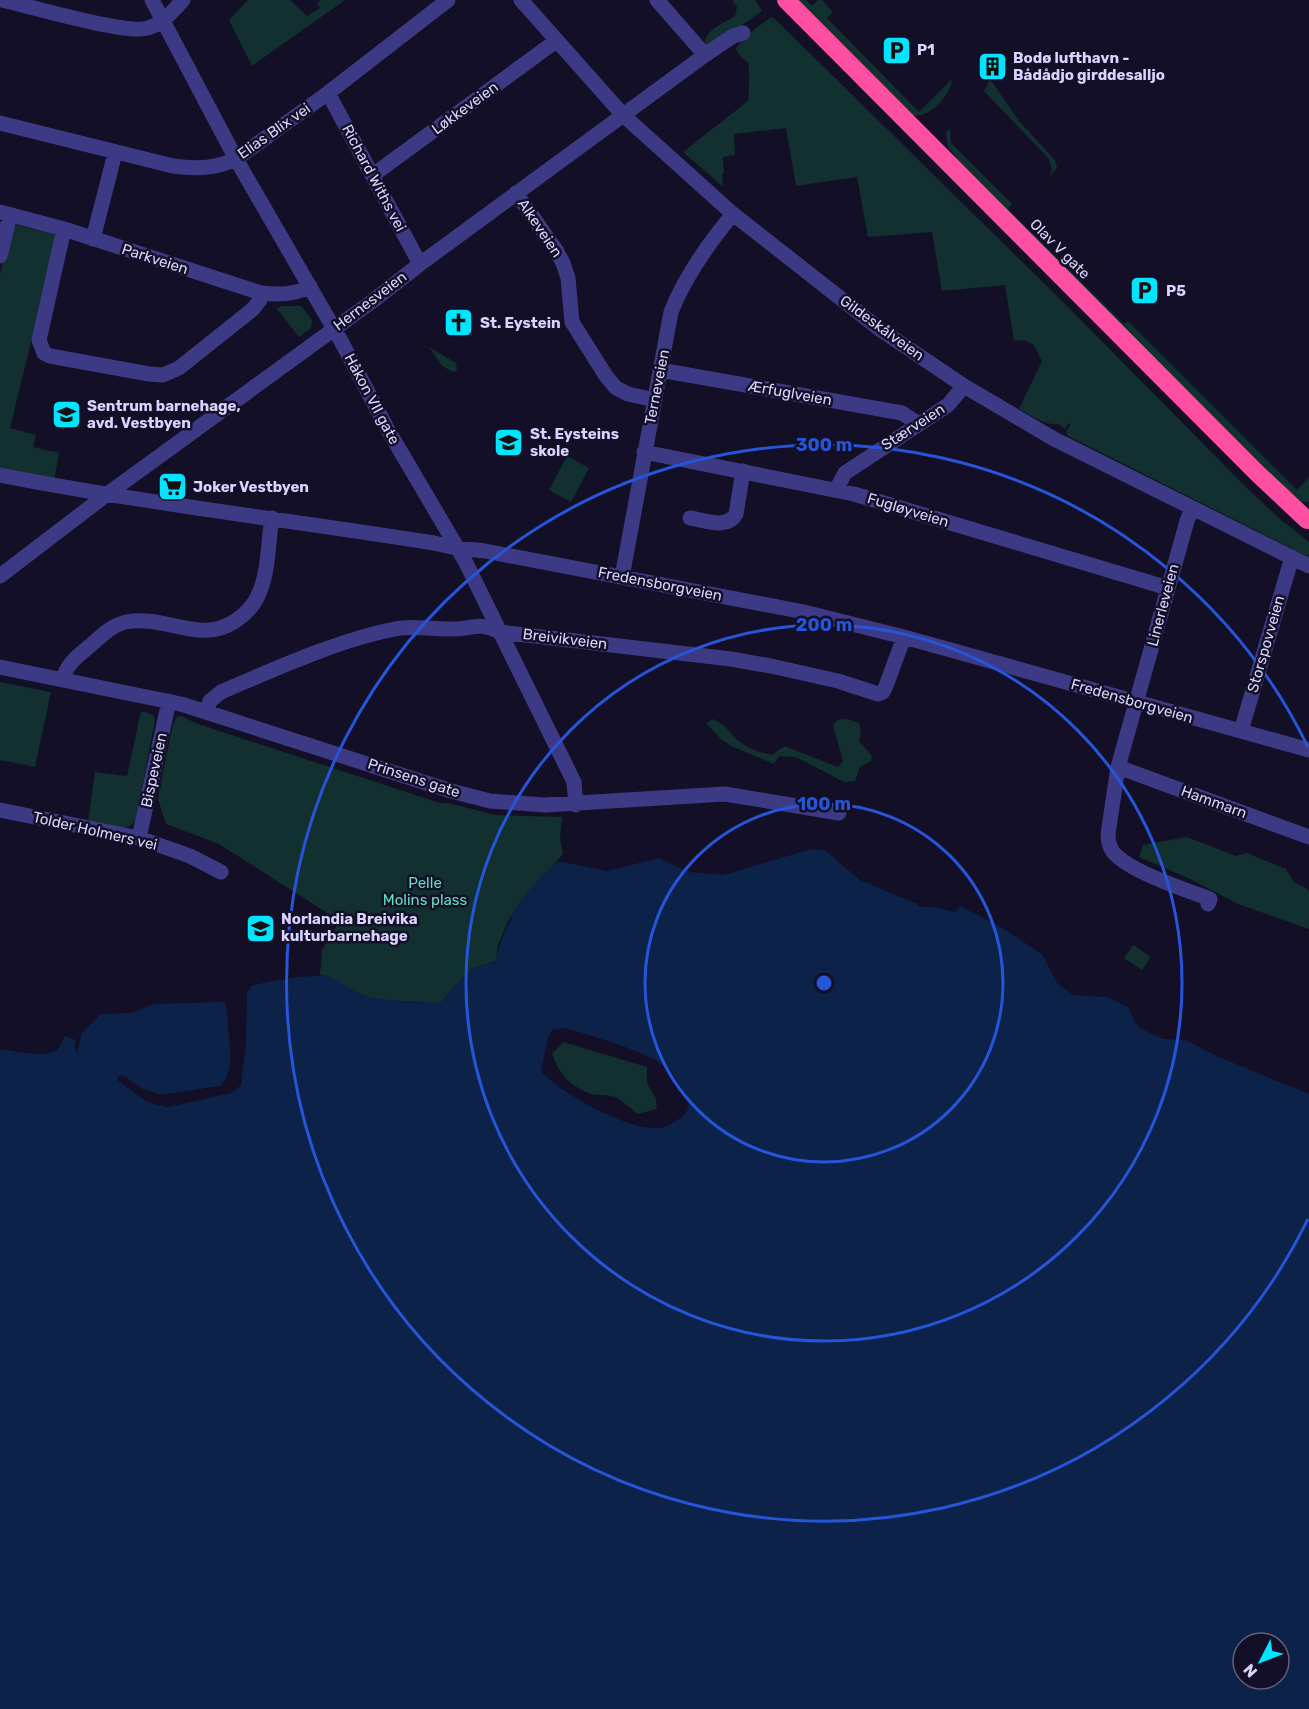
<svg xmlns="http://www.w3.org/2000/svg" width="1309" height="1709" font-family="Rubik,sans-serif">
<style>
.green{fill:#12302f}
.water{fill:#0c2248;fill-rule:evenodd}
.pier{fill:#130f26}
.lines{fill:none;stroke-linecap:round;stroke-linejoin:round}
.minor{stroke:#3d3a85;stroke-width:15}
.highway{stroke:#ff4fa3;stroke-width:18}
.ring{fill:none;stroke:#2655da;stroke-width:3}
.labels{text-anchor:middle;stroke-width:5;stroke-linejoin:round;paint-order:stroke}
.poi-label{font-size:15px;font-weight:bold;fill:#d9d4ff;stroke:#130f26;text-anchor:start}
.street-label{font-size:15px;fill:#d9d4ff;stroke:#130f26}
.park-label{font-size:15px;fill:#5fe0c0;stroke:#130f26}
.centre{fill:#2655da;stroke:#130f26;stroke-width:3}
.ring-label{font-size:18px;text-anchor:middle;font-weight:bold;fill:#2655da;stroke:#130f26;stroke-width:5;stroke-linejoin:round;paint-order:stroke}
</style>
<rect width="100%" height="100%" fill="#130f26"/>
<!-- green -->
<path class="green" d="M 248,0 L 290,0 L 307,16 L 320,8 L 317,4 L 321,0 L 345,0 L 252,66 L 229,20 Z
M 732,0 L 755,0 L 762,11 L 711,47 L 705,45 C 704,30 724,23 735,16 L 737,7 Z
M 795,0 L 806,0 L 812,6 L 818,0 L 822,0 L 833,12 L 827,18 L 919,112 L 952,79 C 952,93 929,120 913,115 Z
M 771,17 L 775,19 L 1064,303 L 1247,488 L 1280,519 L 1309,542 L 1309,557 L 1068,436 L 1066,432 L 1071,423 L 1068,424 L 1065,429 L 1059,424 C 1044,426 1031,415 1019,409 L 1042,361 L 1034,345 L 1024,340 L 1014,341 L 1005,285 L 942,291 L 932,232 L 868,237 L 857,177 L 796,186 L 786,128 L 734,134 L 735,155 L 723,157 L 724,173 L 722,174 L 723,187 L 683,152 L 748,101 C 749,96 750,66 748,63 C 743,57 738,57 736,48 L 746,36 Z
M 990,79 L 1020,122 L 1055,160 L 1057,168 L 1049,178 L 1052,169 L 1049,159 L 984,91 Z
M 950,129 L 951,143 L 1012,204 L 1008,209 L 1124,324 L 1128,321 L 1297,490 L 1309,477 L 1309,502 L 1300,502 L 1293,500 L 955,160 L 956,157 L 948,147 L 946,132 Z
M 12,224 L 57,235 L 10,428 L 36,435 L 33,447 L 59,453 L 54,481 L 0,470 L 0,274 Z
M 282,306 L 301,306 L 312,320 L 311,328 L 299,337 L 276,308 Z
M 429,347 L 456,363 L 457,370 L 453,372 L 442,366 Z
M 567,456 L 589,468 L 571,502 L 549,490 Z
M 0,682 L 51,692 L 35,767 L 0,760 Z
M 141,711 L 153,715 L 155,720 L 136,820 C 125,836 104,825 88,822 L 95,772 L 127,776 Z
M 181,716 L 198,724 L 440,803 L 449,803 L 495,815 L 562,817 L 560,838 L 563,854 L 522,900 L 508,921 L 498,945 L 496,961 L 473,968 L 451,990 L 442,1002 C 421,1002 381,1002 362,995 C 346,989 337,977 320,975 L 322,950 L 340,921 L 219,844 L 166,824 L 158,799 L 159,791 L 173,724 L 177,717 Z
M 713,719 C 730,727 730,736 743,744 C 752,750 762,753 772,755 L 784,746 L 838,767 L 843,761 L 833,725 L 837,720 L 847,719 L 859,723 L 861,732 L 859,741 L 872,756 L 871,761 L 860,767 L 855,781 L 844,782 L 796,757 L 779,756 L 774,764 L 731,746 L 721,739 L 706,723 Z
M 1187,837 L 1236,856 L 1247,853 L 1286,869 L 1294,882 L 1309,890 L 1309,929 L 1238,904 L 1190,879 L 1139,857 L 1143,845 Z
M 1133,945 L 1151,957 L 1142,970 L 1124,958 Z
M 563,1042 L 647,1067 L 647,1083 L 656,1099 L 657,1109 L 638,1114 C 630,1108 624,1102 615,1097 C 607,1094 599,1096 591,1094 C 571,1087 559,1074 552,1054 Z"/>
<!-- water -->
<path class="water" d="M 812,849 L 825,850 L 860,880 L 917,904 L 919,907 L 934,907 L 955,912 L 960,906 L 1004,929 L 1042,954 L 1057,983 L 1073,995 L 1107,997 L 1128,1007 L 1138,1027 L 1163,1039 L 1186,1040 L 1214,1055 L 1309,1094 L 1309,1709 L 0,1709 L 0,1049 C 13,1051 48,1059 58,1049 C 61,1046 63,1040 65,1036 L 76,1040 L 74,1046 L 77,1053 L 82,1033 L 101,1014 L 132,1013 L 153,1004 L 224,1002 L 226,1006 C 229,1032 238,1064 221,1086 L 161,1095 L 143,1089 L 122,1075 L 118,1077 L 131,1090 L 148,1102 L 167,1107 L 231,1093 L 241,1085 L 247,993 L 251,986 C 266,981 317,973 330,977 C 342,981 350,991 363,995 C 384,1002 420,1002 442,1002 L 451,990 L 473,968 L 496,961 C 502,926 528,884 558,861 L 607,871 L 659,858 L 689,872 L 723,875 ZM 565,1028 C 590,1035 648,1052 668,1068 C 673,1073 677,1081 681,1087 C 685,1093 690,1100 688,1108 C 686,1117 668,1127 659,1128 C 631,1132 558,1092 541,1071 L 548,1037 L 552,1030 ZM 1243,1643 L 1279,1643 L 1279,1679 L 1243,1679 Z"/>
<!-- pier -->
<path class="pier" d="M 250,983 L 251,986 L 247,993 L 246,1044 L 241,1085 L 231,1093 L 167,1107 L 148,1102 L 117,1080 L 118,1077 L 122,1075 L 143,1089 L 161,1095 L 221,1086 L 228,1076 L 231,1058 L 226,1006 L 228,1001 L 234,1058 L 231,1078 L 223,1088 L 161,1098 L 142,1092 L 125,1081 L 149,1099 L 167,1104 L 229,1091 L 238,1083 L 243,1044 L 244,993 Z"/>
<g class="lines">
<!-- minor -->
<path class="minor" d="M 2,0 C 29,6 127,35 148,28 C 164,23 172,12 183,0
M 152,0 L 236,159 L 341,341 L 388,430 L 465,561 L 574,782 L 576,805
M 521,0 L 623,115 L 733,214 L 881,330 L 964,386 L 1054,439 L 1309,566
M 657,0 L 705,55
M 328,93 L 420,264
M 0,123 L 173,166 C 195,169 215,169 236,159 L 328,93 L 448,0
M 373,175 L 556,41
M 516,193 L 556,250 L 563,263 L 568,278 L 572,322 L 606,376 L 616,388 L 628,394 L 655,400
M 0,212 L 64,229 L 261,293 C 277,295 296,295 310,286
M 64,229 L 39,340 L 44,353 L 50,356 L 149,374 L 163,375 L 179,368 L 253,309 L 260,300 L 261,293
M 93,239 L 115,153
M 0,256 L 10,215
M 660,370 L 902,413 L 917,423
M 644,452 L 854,494 L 1168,588
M 0,475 C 143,503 289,520 434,543 L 456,548 L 485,551 L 804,612 L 904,637 L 1309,750
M 836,490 L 845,473 L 948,405 L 964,386
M 1192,509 L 1187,521 L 1118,767 L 1309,837
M 690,518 C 705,520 727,530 736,514 L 743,471
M 0,576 L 106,495 L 374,300 L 420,264 L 705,55 L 733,36 L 743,33
M 622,577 L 671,312 C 685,276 708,244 733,214
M 0,667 L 181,704 L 451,791 L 490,801 L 545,805 L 725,794 L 839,813
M 63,679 C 67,663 79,655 91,645 C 101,636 112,625 126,622 C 151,617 174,628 199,630 C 225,633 251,615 260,591 C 269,569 268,541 272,518
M 206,712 L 210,701 L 221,692 C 275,669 338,640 395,629 C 415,625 435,630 455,629 C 476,628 480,622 500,632 L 731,659 L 771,666 L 838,681 L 878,694 L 883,692 L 886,686 L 904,637
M 1241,731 L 1292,557
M 1118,767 L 1108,834 C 1108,841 1109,846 1113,852 C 1130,872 1184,889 1210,899 L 1208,904
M 0,810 L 139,838 L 190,856 L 221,872
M 139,838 L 169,701"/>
<!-- highway -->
<path class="highway" d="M 786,0 L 1257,473 L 1307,520"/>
</g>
<!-- distance rings -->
<g class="ring">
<circle cx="824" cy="983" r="179"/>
<circle cx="824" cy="983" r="358"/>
<path d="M1308 1219A538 538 0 1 1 1308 747"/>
</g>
<!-- icons -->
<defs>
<symbol id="parking-square" viewBox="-11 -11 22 22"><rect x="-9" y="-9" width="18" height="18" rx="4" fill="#00e5ff" stroke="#130f26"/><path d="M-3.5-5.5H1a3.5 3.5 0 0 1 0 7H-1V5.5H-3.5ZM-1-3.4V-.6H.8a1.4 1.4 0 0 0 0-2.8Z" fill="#111"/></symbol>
<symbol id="building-square" viewBox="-11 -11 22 22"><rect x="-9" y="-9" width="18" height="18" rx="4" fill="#00e5ff" stroke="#130f26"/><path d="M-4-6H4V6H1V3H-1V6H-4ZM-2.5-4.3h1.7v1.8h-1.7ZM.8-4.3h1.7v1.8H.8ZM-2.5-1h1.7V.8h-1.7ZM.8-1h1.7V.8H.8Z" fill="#111"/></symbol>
<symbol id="church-square" viewBox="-11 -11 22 22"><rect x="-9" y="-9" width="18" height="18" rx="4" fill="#00e5ff" stroke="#130f26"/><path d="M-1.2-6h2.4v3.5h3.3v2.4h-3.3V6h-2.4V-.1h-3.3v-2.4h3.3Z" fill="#111"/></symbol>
<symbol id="school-square" viewBox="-11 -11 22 22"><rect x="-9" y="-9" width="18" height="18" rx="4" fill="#00e5ff" stroke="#130f26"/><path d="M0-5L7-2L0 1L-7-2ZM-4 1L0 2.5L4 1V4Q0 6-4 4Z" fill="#111"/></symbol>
<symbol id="supermarket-square" viewBox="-11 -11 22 22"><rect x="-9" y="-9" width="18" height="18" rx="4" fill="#00e5ff" stroke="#130f26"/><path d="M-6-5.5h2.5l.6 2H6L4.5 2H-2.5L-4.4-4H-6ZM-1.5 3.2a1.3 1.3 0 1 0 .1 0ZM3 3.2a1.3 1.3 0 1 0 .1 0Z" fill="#111"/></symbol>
</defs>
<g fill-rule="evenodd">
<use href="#parking-square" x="880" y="34" width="33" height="33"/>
<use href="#building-square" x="976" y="50" width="33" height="33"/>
<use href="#parking-square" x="1128" y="274" width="33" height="33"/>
<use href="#church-square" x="442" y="306" width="33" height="33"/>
<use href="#school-square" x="50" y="398" width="33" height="33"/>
<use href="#school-square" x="492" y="426" width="33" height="33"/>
<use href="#supermarket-square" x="156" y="470" width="33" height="33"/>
<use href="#school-square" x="244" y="912" width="33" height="33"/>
</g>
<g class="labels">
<!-- poi labels -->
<g class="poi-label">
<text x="917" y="55">P1</text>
<text x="1013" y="63">Bodø lufthavn -<tspan x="1013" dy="17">Bådådjo girddesalljo</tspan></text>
<text x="1166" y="296">P5</text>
<text x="480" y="328">St. Eystein</text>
<text x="87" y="411">Sentrum barnehage,<tspan x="87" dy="17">avd. Vestbyen</tspan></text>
<text x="530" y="439">St. Eysteins<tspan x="530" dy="17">skole</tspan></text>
<text x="193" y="492">Joker Vestbyen</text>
<text x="281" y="924">Norlandia Breivika<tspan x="281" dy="17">kulturbarnehage</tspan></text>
</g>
<!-- street labels -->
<g class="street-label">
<text transform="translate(465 108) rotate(-36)" y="5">Løkkeveien</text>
<text transform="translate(274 131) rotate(-35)" y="5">Elias Blix vei</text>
<text transform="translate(374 178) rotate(62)" y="5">Richard Withs vei</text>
<text transform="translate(540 228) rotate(56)" y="5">Alkeveien</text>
<text transform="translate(1060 249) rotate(45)" y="5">Olav V gate</text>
<text transform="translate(155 259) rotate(18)" y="5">Parkveien</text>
<text transform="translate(370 301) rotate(-37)" y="5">Hernesveien</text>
<text transform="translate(882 328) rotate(36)" y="5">Gildeskålveien</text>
<text transform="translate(657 387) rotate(-79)" y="5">Terneveien</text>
<text transform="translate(790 393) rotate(10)" y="5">Ærfuglveien</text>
<text transform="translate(372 399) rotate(62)" y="5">Håkon VII gate</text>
<text transform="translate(913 427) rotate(-33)" y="5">Stærveien</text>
<text transform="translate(908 510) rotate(17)" y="5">Fugløyveien</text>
<text transform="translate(660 584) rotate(11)" y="5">Fredensborgveien</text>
<text transform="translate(1163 605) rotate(-75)" y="5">Linerleveien</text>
<text transform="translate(565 639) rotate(7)" y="5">Breivikveien</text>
<text transform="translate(1266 644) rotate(-74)" y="5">Storspovveien</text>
<text transform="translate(1132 701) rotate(16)" y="5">Fredensborgveien</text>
<text transform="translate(154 770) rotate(-78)" y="5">Bispeveien</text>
<text transform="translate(414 778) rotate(18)" y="5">Prinsens gate</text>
<text transform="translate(1214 802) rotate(20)" y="5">Hammarn</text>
<text transform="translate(95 831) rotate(13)" y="5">Tolder Holmers vei</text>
</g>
<!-- park labels -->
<g class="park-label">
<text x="425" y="888">Pelle<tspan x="425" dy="17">Molins plass</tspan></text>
</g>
</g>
<circle cx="824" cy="983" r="9" class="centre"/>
<g class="ring-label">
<text x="824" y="451">300 m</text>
<text x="824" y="631">200 m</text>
<text x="824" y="810">100 m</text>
</g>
<!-- north arrow -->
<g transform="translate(1261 1661) rotate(228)"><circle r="28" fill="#130f26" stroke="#625e7d" stroke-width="1.5"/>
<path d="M0-4.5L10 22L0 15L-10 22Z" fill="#00e5ff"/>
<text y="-9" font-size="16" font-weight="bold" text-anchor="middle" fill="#d9d4ff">N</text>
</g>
</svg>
